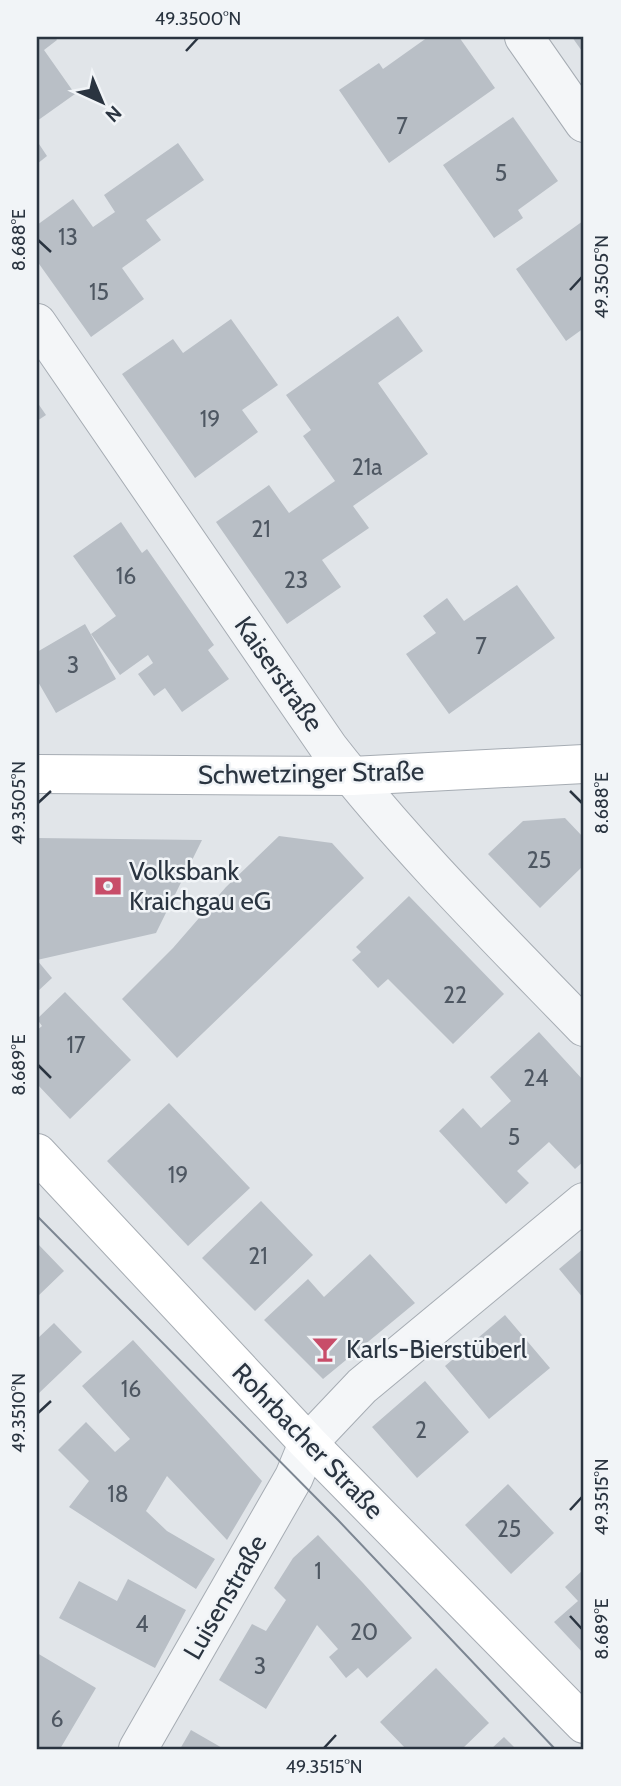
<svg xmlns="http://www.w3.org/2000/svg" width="621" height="1786" font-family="Cabin,sans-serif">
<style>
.building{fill:#b9bfc6}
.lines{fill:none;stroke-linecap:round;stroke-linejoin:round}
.street-casing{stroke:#a6acb3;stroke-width:40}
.secondary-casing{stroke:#a6acb3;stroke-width:40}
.street{stroke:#f4f6f8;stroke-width:38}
.secondary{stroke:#fff;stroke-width:38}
.tram{stroke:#7c8692;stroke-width:2}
.ticks{fill:none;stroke:#2a3440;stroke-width:2.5}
.labels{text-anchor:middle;stroke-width:5;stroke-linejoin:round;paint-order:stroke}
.number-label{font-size:23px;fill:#4e5762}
.street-label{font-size:26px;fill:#2a3440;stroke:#f1f4f7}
.poi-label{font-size:26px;fill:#2a3440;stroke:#f1f4f7;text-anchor:start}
.neatline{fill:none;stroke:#2a3440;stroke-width:2.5}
.ticks-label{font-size:18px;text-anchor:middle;fill:#2a3440}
</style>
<rect width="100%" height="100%" fill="#e1e5e9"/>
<!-- building -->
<path class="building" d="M 37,37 L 55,37 L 57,40 L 44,50 L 75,94 L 37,121 Z
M 428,37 L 459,37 L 495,88 L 389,163 L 339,90 L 379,63 L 383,69 Z
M 572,37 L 584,37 L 584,54 Z
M 513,117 L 558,181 L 518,210 L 523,218 L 494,238 L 443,165 Z
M 37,141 L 47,156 L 37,164 Z
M 178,143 L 204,180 L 146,220 L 161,240 L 122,268 L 144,299 L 91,337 L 37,261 L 37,225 L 73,199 L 93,227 L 115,212 L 104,195 Z
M 583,221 L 584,328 L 566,341 L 516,269 Z
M 398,316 L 423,351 L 378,383 L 428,454 L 353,506 L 369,528 L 322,560 L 341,587 L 287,624 L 216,522 L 269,485 L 289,513 L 335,481 L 303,436 L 311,430 L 286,395 Z
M 231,319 L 278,385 L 242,410 L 258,432 L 195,478 L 122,374 L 173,339 L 183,353 Z
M 37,402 L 46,415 L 37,421 Z
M 121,522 L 142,553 L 147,549 L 214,645 L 208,650 L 229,679 L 182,712 L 165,688 L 154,696 L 138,674 L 153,663 L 148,655 L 120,675 L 91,634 L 116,616 L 73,556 Z
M 517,585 L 555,638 L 449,714 L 406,654 L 436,633 L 423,616 L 447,598 L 464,621 Z
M 85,624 L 116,679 L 56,713 L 37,680 L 37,652 Z
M 565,818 L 584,838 L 584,865 L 540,908 L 488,854 L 523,821 Z
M 279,836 L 332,843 L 364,878 L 177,1058 L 122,999 L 173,948 L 226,887 Z
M 37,838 L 202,840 L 156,933 L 37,960 L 52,978 L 37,992 Z
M 409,896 L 504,994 L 453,1044 L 388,979 L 378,988 L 352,960 L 361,952 L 356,947 Z
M 65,992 L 131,1060 L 70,1119 L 37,1084 L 37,1030 L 42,1026 L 37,1019 Z
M 539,1032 L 584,1081 L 584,1161 L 575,1169 L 549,1142 L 517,1171 L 529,1183 L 506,1204 L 439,1131 L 463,1108 L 481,1128 L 511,1101 L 490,1077 Z
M 169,1103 L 250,1188 L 188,1246 L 107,1161 Z
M 261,1201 L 313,1255 L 255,1311 L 202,1258 Z
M 37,1243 L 64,1271 L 37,1297 Z
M 584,1248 L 584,1299 L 559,1269 Z
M 370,1254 L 415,1303 L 323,1379 L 264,1320 L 308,1279 L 324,1297 Z
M 505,1315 L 550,1368 L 489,1419 L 445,1366 Z
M 54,1323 L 82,1352 L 38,1394 L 37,1392 L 37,1339 Z
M 133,1340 L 262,1481 L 227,1540 L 167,1476 L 146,1511 L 167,1531 L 215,1559 L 196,1589 L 69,1507 L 89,1481 L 58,1450 L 86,1422 L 115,1452 L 130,1439 L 82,1386 Z
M 425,1381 L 469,1432 L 417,1478 L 372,1427 Z
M 508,1484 L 554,1533 L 511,1574 L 465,1525 Z
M 318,1535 L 363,1583 L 412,1638 L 367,1678 L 358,1668 L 346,1678 L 329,1657 L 338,1649 L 317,1625 L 266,1709 L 219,1680 L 252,1624 L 266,1631 L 286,1600 L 274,1588 L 293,1558 Z
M 584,1569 L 584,1654 L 554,1622 L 578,1601 L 565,1587 Z
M 128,1579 L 186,1610 L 155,1668 L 59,1618 L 79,1581 L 117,1601 Z
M 37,1653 L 96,1688 L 60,1749 L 37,1749 Z
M 436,1668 L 489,1723 L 462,1749 L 406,1749 L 380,1722 Z
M 191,1730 L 224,1749 L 180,1749 Z
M 504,1737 L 516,1749 L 491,1749 Z"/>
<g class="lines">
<defs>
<path id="street" d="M 524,37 L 584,123
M 37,323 L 329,748 C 407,848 496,936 584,1027
M 138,1749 L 294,1477 L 308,1443 L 362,1386 L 584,1202"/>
<path id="secondary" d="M 37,774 L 352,776 L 584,764
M 37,1153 L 308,1443 L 584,1724"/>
</defs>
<!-- street casing -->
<use href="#street" class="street-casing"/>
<!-- secondary casing -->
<use href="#secondary" class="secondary-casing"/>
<!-- street -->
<use href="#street" class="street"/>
<!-- secondary -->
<use href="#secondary" class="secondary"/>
<!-- tram -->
<path class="tram" d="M 37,1216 L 338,1520 L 555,1749"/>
</g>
<!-- ticks -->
<path class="ticks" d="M 186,51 L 198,38M 38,240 L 51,252M 570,290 L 582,277M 570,791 L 582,803M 38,803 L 51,791M 38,1065 L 51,1078M 38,1413 L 51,1401M 570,1510 L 582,1497M 570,1616 L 582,1629M 324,1748 L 336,1735"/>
<!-- icons -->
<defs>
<symbol id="bank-bare" viewBox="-9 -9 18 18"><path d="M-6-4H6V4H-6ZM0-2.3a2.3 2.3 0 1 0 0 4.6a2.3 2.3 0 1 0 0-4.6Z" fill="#c84d69" stroke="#f1f4f7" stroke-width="2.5" paint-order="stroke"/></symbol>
<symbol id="bar-bare" viewBox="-9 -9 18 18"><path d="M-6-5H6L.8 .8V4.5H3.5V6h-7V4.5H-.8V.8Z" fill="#c84d69" stroke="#f1f4f7" stroke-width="2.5" paint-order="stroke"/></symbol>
</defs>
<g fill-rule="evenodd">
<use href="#bank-bare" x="89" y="867" width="38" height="38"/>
<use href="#bar-bare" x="306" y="1330" width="38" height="38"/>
</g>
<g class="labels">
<!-- number labels -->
<g class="number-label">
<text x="402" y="134">7</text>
<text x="501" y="181">5</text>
<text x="68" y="245">13</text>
<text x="99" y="300">15</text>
<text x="210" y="427">19</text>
<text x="367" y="475">21a</text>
<text x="261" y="537">21</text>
<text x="126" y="584">16</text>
<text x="296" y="588">23</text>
<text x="481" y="654">7</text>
<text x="73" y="673">3</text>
<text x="539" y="868">25</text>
<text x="455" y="1003">22</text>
<text x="76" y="1053">17</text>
<text x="536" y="1086">24</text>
<text x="514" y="1145">5</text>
<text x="178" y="1183">19</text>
<text x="258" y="1264">21</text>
<text x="131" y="1397">16</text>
<text x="421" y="1438">2</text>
<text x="118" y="1502">18</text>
<text x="509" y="1537">25</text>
<text x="318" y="1579">1</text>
<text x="142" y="1632">4</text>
<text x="364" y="1640">20</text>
<text x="260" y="1674">3</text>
<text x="57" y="1727">6</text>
</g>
<!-- street labels -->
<g class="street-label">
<text transform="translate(279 674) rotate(55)" y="9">Kaiserstraße</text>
<text transform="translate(311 773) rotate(-1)" y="9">Schwetzinger Straße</text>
<text transform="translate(308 1441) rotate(46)" y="9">Rohrbacher Straße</text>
<text transform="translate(225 1597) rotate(-60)" y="9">Luisenstraße</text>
</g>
<!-- poi labels -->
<g class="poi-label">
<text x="129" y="880">Volksbank<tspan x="129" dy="30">Kraichgau eG</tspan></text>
<text x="346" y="1358">Karls-Bierstüberl</text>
</g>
</g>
<!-- border -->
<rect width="621" height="1786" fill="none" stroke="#f1f4f7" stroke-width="77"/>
<!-- north arrow -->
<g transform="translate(102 102) rotate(136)" stroke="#f1f4f7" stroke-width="5" paint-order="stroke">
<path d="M0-5L12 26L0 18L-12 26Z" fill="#2a3440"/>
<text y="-10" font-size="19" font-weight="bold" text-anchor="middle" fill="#2a3440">N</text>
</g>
<rect x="38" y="38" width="544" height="1710" class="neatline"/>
<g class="ticks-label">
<text x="198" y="25">49.3500°N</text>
<text transform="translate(19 240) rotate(-90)" y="6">8.688°E</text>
<text transform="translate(602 277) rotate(-90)" y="6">49.3505°N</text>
<text transform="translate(19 803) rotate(-90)" y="6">49.3505°N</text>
<text transform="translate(602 803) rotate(-90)" y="6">8.688°E</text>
<text transform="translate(19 1065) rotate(-90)" y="6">8.689°E</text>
<text transform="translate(19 1413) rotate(-90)" y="6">49.3510°N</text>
<text transform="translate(602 1497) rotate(-90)" y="6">49.3515°N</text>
<text transform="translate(602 1629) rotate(-90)" y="6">8.689°E</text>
<text x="324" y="1773">49.3515°N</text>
</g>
</svg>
